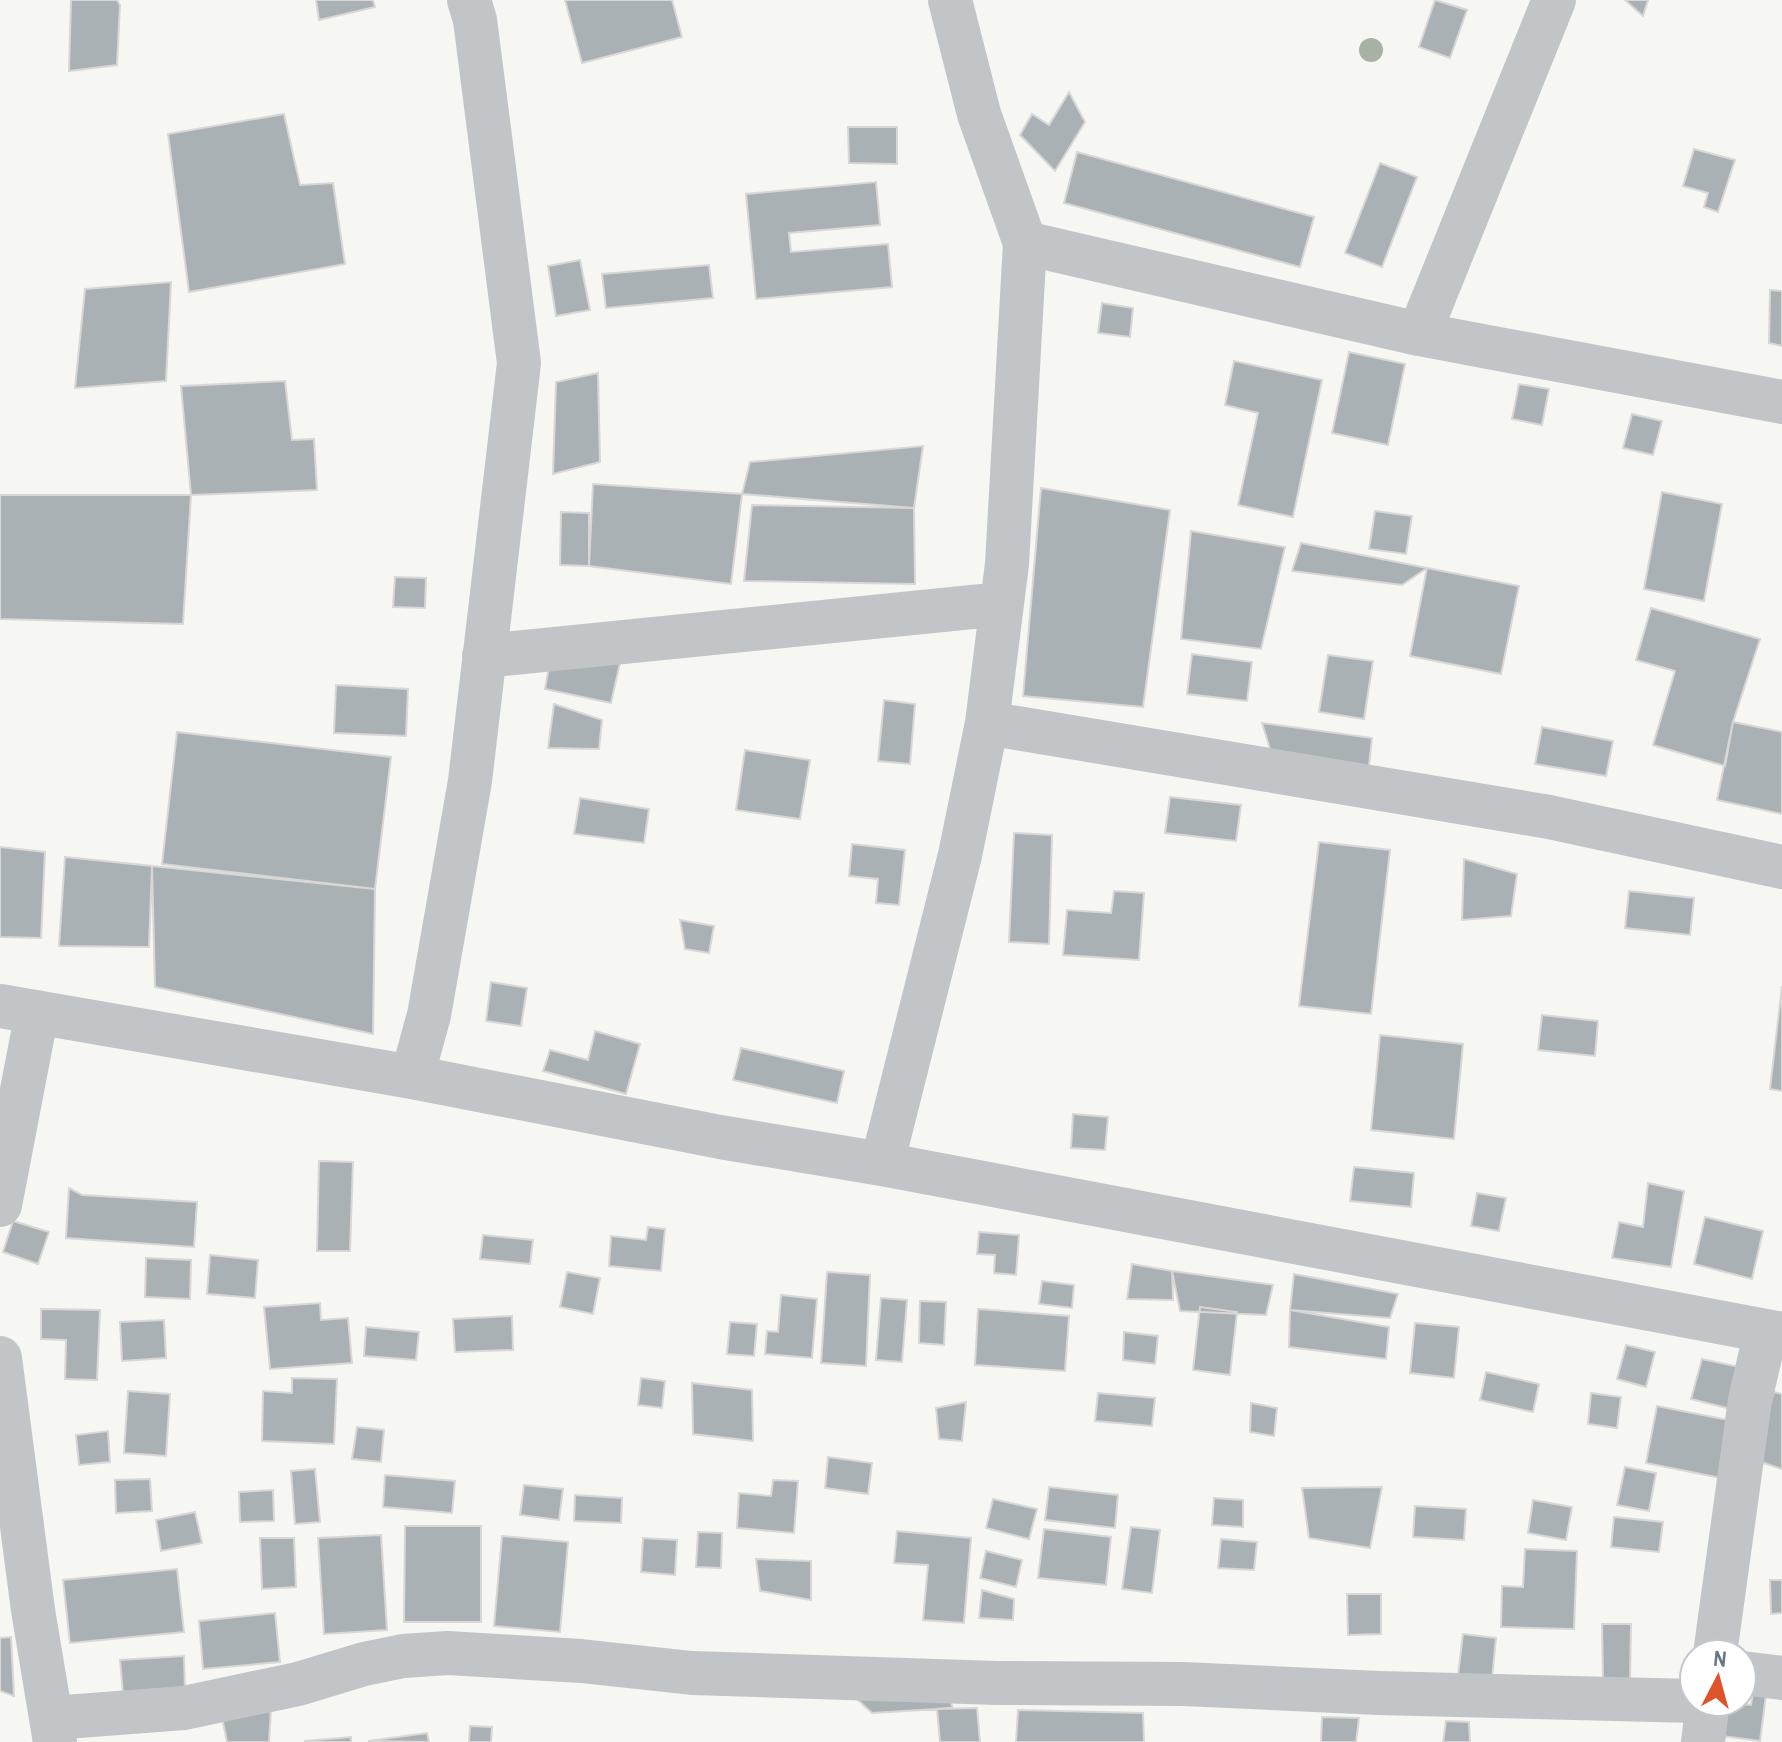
<svg xmlns="http://www.w3.org/2000/svg" width="1782" height="1742" font-family="'Archivo Narrow',sans-serif">
<style>
.building{fill:#a9b1b5;stroke:#d8d7d5;stroke-width:2}
.lines{fill:none;stroke-linecap:round;stroke-linejoin:round}
.minor{stroke:#c1c5c8;stroke-width:44}
.tree{fill:#a8b2a4}
</style>
<rect width="100%" height="100%" fill="#f6f6f3"/>
<!-- building -->
<path class="building" d="M 71,0 L 117,0 L 120,5 L 117,65 L 69,71 Z
M 316,0 L 373,0 L 375,7 L 319,20 Z
M 565,0 L 672,0 L 682,37 L 582,63 Z
M 1435,0 L 1467,10 L 1450,58 L 1419,47 Z
M 1625,0 L 1648,0 L 1643,16 Z
M 1069,92 L 1085,122 L 1055,171 L 1020,135 L 1032,114 L 1049,125 Z
M 284,114 L 300,185 L 333,183 L 345,264 L 189,292 L 168,134 Z
M 848,127 L 897,127 L 897,164 L 849,163 Z
M 1694,149 L 1735,160 L 1718,212 L 1704,207 L 1708,193 L 1683,186 Z
M 1077,152 L 1314,217 L 1300,267 L 1064,203 Z
M 1380,163 L 1417,177 L 1382,267 L 1345,253 Z
M 876,182 L 880,225 L 789,233 L 791,252 L 888,244 L 892,287 L 756,299 L 746,194 Z
M 580,260 L 590,310 L 556,316 L 548,266 Z
M 709,265 L 713,298 L 606,308 L 602,274 Z
M 171,282 L 166,381 L 75,388 L 85,289 Z
M 1770,290 L 1782,291 L 1782,346 L 1769,343 Z
M 1102,303 L 1133,308 L 1130,337 L 1098,333 Z
M 1349,352 L 1405,364 L 1388,445 L 1332,433 Z
M 1234,361 L 1322,380 L 1293,517 L 1238,505 L 1258,413 L 1225,405 Z
M 598,373 L 600,462 L 553,474 L 556,382 Z
M 285,381 L 292,440 L 314,439 L 317,490 L 191,495 L 181,386 Z
M 1519,384 L 1549,389 L 1542,425 L 1512,419 Z
M 1632,414 L 1662,421 L 1653,455 L 1623,448 Z
M 923,446 L 914,508 L 742,494 L 750,462 Z
M 593,484 L 742,494 L 731,584 L 589,566 Z
M 1041,488 L 1170,510 L 1143,707 L 1023,696 Z
M 1662,492 L 1722,504 L 1704,601 L 1644,589 Z
M 0,495 L 191,495 L 183,624 L 0,619 Z
M 752,505 L 914,508 L 915,584 L 744,581 Z
M 1375,511 L 1412,516 L 1406,554 L 1369,549 Z
M 561,512 L 589,513 L 589,566 L 560,565 Z
M 1191,531 L 1285,547 L 1261,649 L 1181,639 Z
M 1301,543 L 1427,568 L 1402,585 L 1292,571 Z
M 1427,568 L 1519,586 L 1501,674 L 1410,656 Z
M 395,577 L 426,578 L 425,608 L 393,607 Z
M 1651,608 L 1760,639 L 1733,722 L 1725,766 L 1653,745 L 1675,671 L 1636,660 Z
M 1192,654 L 1252,662 L 1247,701 L 1187,694 Z
M 1328,655 L 1373,661 L 1364,719 L 1319,712 Z
M 550,660 L 620,663 L 611,703 L 545,689 Z
M 336,685 L 408,689 L 406,736 L 334,733 Z
M 884,700 L 915,704 L 910,764 L 878,761 Z
M 554,704 L 602,720 L 599,749 L 548,748 Z
M 1733,722 L 1782,732 L 1782,814 L 1717,800 Z
M 1262,723 L 1372,738 L 1368,774 L 1271,752 Z
M 1542,727 L 1613,741 L 1606,776 L 1535,764 Z
M 177,732 L 391,757 L 375,889 L 162,864 Z
M 745,750 L 810,760 L 800,819 L 736,810 Z
M 1170,797 L 1241,805 L 1236,841 L 1165,833 Z
M 580,798 L 649,809 L 644,843 L 574,834 Z
M 1014,833 L 1052,835 L 1049,944 L 1009,942 Z
M 1319,842 L 1390,850 L 1371,1014 L 1299,1006 Z
M 852,844 L 905,850 L 899,905 L 876,903 L 878,879 L 849,876 Z
M 0,847 L 45,852 L 41,938 L 0,937 Z
M 65,857 L 152,866 L 149,947 L 59,946 Z
M 1464,859 L 1517,874 L 1511,916 L 1462,920 Z
M 152,866 L 375,889 L 373,1034 L 155,987 Z
M 1114,891 L 1144,893 L 1139,960 L 1063,955 L 1067,910 L 1111,913 Z
M 1629,891 L 1694,898 L 1690,935 L 1625,928 Z
M 680,920 L 714,926 L 709,953 L 685,949 Z
M 491,982 L 527,988 L 521,1026 L 486,1021 Z
M 1782,986 L 1782,1091 L 1770,1089 Z
M 1542,1015 L 1598,1021 L 1595,1056 L 1538,1050 Z
M 595,1031 L 640,1044 L 626,1094 L 543,1071 L 550,1050 L 588,1060 Z
M 1380,1035 L 1463,1044 L 1454,1139 L 1371,1130 Z
M 741,1048 L 844,1071 L 837,1103 L 733,1080 Z
M 1073,1114 L 1108,1117 L 1105,1150 L 1071,1148 Z
M 319,1161 L 353,1162 L 350,1251 L 317,1251 Z
M 1354,1167 L 1414,1173 L 1411,1207 L 1350,1201 Z
M 1648,1183 L 1684,1191 L 1671,1267 L 1612,1258 L 1619,1222 L 1643,1227 Z
M 69,1188 L 82,1195 L 197,1202 L 194,1247 L 66,1238 Z
M 1477,1193 L 1506,1198 L 1499,1231 L 1471,1226 Z
M 1705,1217 L 1763,1231 L 1752,1279 L 1694,1264 Z
M 13,1221 L 49,1232 L 38,1264 L 3,1252 Z
M 648,1227 L 665,1229 L 661,1271 L 609,1266 L 611,1236 L 646,1240 Z
M 979,1232 L 1019,1235 L 1016,1275 L 994,1273 L 995,1255 L 977,1254 Z
M 483,1235 L 533,1240 L 530,1264 L 480,1259 Z
M 210,1255 L 258,1260 L 255,1298 L 207,1294 Z
M 146,1258 L 191,1260 L 190,1299 L 145,1297 Z
M 1132,1264 L 1172,1271 L 1173,1300 L 1127,1299 Z
M 1172,1271 L 1273,1285 L 1266,1315 L 1180,1311 Z
M 567,1272 L 600,1278 L 593,1314 L 560,1307 Z
M 827,1272 L 870,1275 L 866,1366 L 821,1363 Z
M 1294,1274 L 1398,1294 L 1390,1318 L 1290,1310 Z
M 1042,1281 L 1074,1285 L 1072,1308 L 1039,1304 Z
M 781,1295 L 817,1299 L 812,1358 L 765,1354 L 767,1331 L 778,1332 Z
M 881,1298 L 907,1300 L 902,1362 L 876,1360 Z
M 920,1301 L 946,1302 L 944,1345 L 919,1343 Z
M 320,1303 L 321,1320 L 348,1318 L 352,1363 L 270,1369 L 264,1307 Z
M 1200,1307 L 1237,1312 L 1230,1375 L 1193,1370 Z
M 41,1309 L 100,1310 L 97,1380 L 65,1379 L 66,1340 L 41,1339 Z
M 978,1309 L 1069,1316 L 1065,1371 L 975,1365 Z
M 1290,1310 L 1389,1327 L 1386,1359 L 1289,1347 Z
M 512,1316 L 513,1350 L 455,1352 L 453,1319 Z
M 164,1320 L 166,1358 L 122,1361 L 120,1322 Z
M 730,1322 L 757,1324 L 754,1356 L 727,1354 Z
M 1415,1323 L 1459,1327 L 1454,1378 L 1410,1373 Z
M 366,1327 L 419,1332 L 416,1360 L 364,1356 Z
M 1124,1332 L 1158,1336 L 1155,1364 L 1123,1360 Z
M 1626,1345 L 1655,1352 L 1646,1387 L 1617,1379 Z
M 1702,1359 L 1744,1368 L 1735,1410 L 1691,1399 Z
M 1486,1372 L 1539,1384 L 1533,1412 L 1480,1400 Z
M 292,1378 L 337,1379 L 334,1444 L 262,1441 L 263,1391 L 292,1393 Z
M 641,1378 L 665,1381 L 662,1408 L 638,1405 Z
M 692,1383 L 752,1390 L 753,1441 L 693,1434 Z
M 128,1391 L 170,1394 L 166,1456 L 124,1453 Z
M 1774,1392 L 1782,1394 L 1782,1469 L 1752,1459 Z
M 1098,1393 L 1155,1398 L 1152,1426 L 1095,1421 Z
M 1591,1393 L 1621,1397 L 1617,1428 L 1588,1424 Z
M 966,1402 L 962,1441 L 939,1439 L 936,1408 Z
M 1251,1403 L 1277,1408 L 1274,1436 L 1250,1432 Z
M 1657,1406 L 1733,1421 L 1721,1478 L 1646,1463 Z
M 357,1427 L 384,1430 L 381,1462 L 352,1459 Z
M 108,1431 L 110,1462 L 79,1465 L 76,1435 Z
M 828,1457 L 872,1463 L 868,1494 L 825,1488 Z
M 1625,1467 L 1656,1473 L 1649,1511 L 1617,1505 Z
M 315,1469 L 320,1522 L 295,1524 L 291,1471 Z
M 385,1475 L 455,1481 L 452,1513 L 383,1507 Z
M 150,1479 L 152,1511 L 116,1513 L 115,1480 Z
M 773,1480 L 798,1481 L 794,1533 L 737,1528 L 739,1493 L 771,1496 Z
M 524,1485 L 563,1489 L 559,1520 L 520,1515 Z
M 1049,1487 L 1118,1495 L 1115,1528 L 1045,1520 Z
M 1382,1487 L 1370,1548 L 1309,1538 L 1302,1488 Z
M 273,1490 L 274,1521 L 240,1522 L 239,1492 Z
M 575,1495 L 622,1498 L 621,1523 L 574,1521 Z
M 1214,1498 L 1243,1500 L 1243,1527 L 1212,1525 Z
M 993,1499 L 1037,1509 L 1029,1539 L 986,1528 Z
M 1533,1500 L 1572,1507 L 1566,1540 L 1528,1533 Z
M 1415,1506 L 1466,1509 L 1464,1540 L 1413,1537 Z
M 195,1512 L 202,1543 L 161,1551 L 156,1520 Z
M 1614,1517 L 1663,1522 L 1659,1552 L 1611,1547 Z
M 405,1526 L 481,1526 L 481,1622 L 404,1622 Z
M 1131,1527 L 1160,1530 L 1152,1593 L 1122,1589 Z
M 1044,1529 L 1111,1537 L 1106,1585 L 1038,1578 Z
M 897,1531 L 971,1538 L 964,1623 L 923,1620 L 928,1565 L 894,1563 Z
M 698,1532 L 722,1533 L 721,1568 L 696,1567 Z
M 381,1535 L 387,1630 L 324,1634 L 318,1538 Z
M 502,1536 L 568,1542 L 560,1632 L 494,1626 Z
M 260,1538 L 294,1538 L 296,1587 L 262,1589 Z
M 643,1538 L 677,1540 L 675,1575 L 641,1572 Z
M 1221,1539 L 1257,1542 L 1254,1570 L 1218,1568 Z
M 1525,1549 L 1577,1551 L 1574,1629 L 1501,1627 L 1502,1586 L 1523,1587 Z
M 986,1551 L 1022,1560 L 1016,1587 L 980,1578 Z
M 756,1559 L 811,1561 L 811,1600 L 760,1591 Z
M 177,1569 L 184,1632 L 70,1643 L 63,1580 Z
M 1770,1580 L 1782,1580 L 1782,1613 L 1771,1614 Z
M 982,1590 L 1014,1599 L 1013,1620 L 979,1618 Z
M 1347,1594 L 1381,1594 L 1381,1634 L 1348,1635 Z
M 275,1613 L 280,1662 L 203,1669 L 199,1621 Z
M 1602,1624 L 1631,1624 L 1630,1680 L 1603,1680 Z
M 1463,1634 L 1496,1638 L 1492,1679 L 1458,1675 Z
M 11,1637 L 14,1696 L 0,1691 L 0,1638 Z
M 184,1656 L 185,1691 L 123,1694 L 120,1660 Z
M 941,1680 L 953,1708 L 872,1713 L 858,1700 Z
M 1753,1693 L 1766,1695 L 1760,1741 L 1722,1736 L 1727,1703 L 1751,1705 Z
M 271,1708 L 269,1742 L 227,1742 L 222,1717 Z
M 977,1708 L 980,1742 L 940,1742 L 937,1709 Z
M 1018,1710 L 1143,1713 L 1144,1742 L 1016,1742 Z
M 1322,1717 L 1359,1718 L 1356,1742 L 1321,1742 Z
M 1446,1721 L 1469,1722 L 1470,1742 L 1443,1742 Z
M 470,1726 L 492,1727 L 491,1742 L 469,1742 Z
M 427,1733 L 429,1742 L 368,1741 Z
M 351,1737 L 351,1742 L 305,1742 L 305,1741 Z"/>
<g class="lines">
<!-- minor -->
<path class="minor" d="M 1025,243 L 1419,334 L 1782,402
M 1419,334 L 1554,0
M 484,656 L 1002,604
M 987,723 L 1549,817 L 1782,867
M 0,1006 L 412,1077 L 720,1137 L 882,1164 L 1782,1334
M 412,1077 L 429,1015 L 470,781 L 519,363 L 475,20 L 469,0
M 882,1164 L 960,855 L 987,723 L 1007,564 L 1025,243 L 979,114 L 950,0
M 0,1205 L 37,1012
M 0,1358 L 33,1610 L 55,1742
M 1715,1654 L 1750,1400 L 1766,1331
M 1742,1673 L 1782,1678
M 52,1718 L 184,1708 L 298,1684 L 364,1664 L 403,1656 L 448,1653 L 581,1661 L 692,1673 L 997,1683 L 1183,1684 L 1379,1693 L 1694,1701
M 1703,1742 L 1708,1702"/>
</g>
<!-- trees -->
<circle class="tree" cx="1371" cy="50" r="12"/>
<!-- north arrow -->
<g transform="translate(1718 1678) rotate(6)"><circle r="38" fill="#ffffff" stroke="#c2c8cd" stroke-width="2"/>
<path d="M0-6L14 30L0 20L-14 30Z" fill="#df532a"/>
<text y="-12" font-size="22" font-weight="bold" text-anchor="middle" fill="#667683">N</text>
</g>
</svg>
